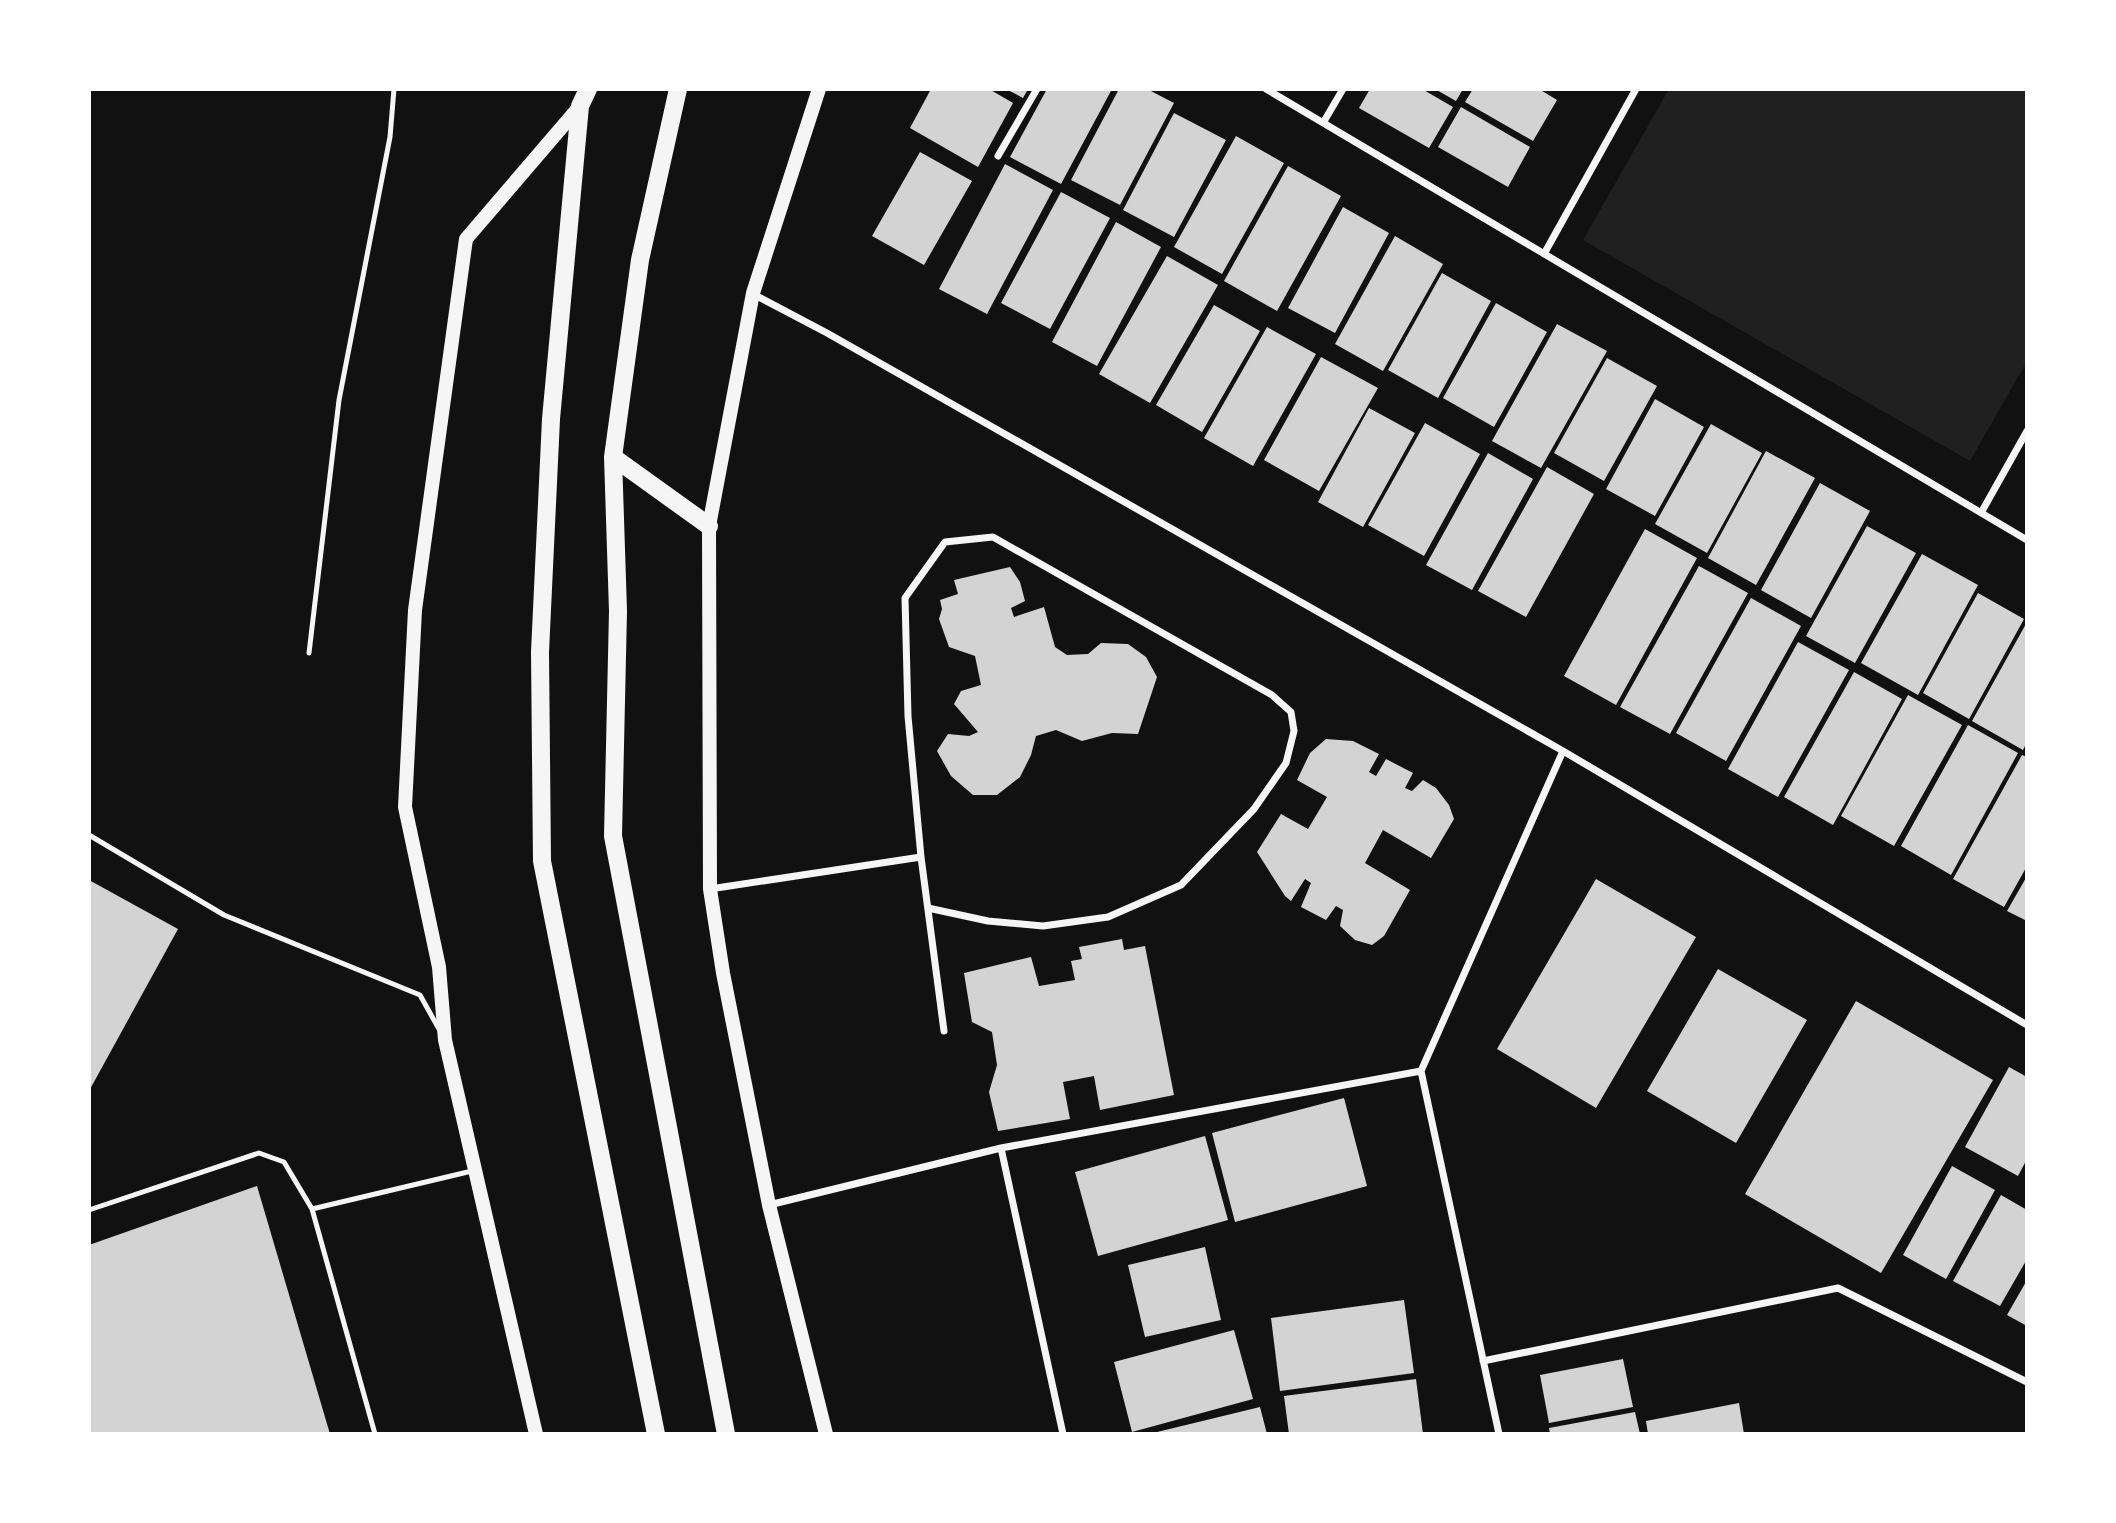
<svg xmlns="http://www.w3.org/2000/svg" width="2116" height="1523" font-family="'Sofia Sans Condensed',sans-serif">
<style>
.green{fill:#202020}
.building{fill:#d3d3d3}
.lines{fill:none;stroke-linecap:round;stroke-linejoin:round}
.service{stroke:#f5f5f5;stroke-width:5}
.minor{stroke:#f5f5f5;stroke-width:7}
.secondary{stroke:#f5f5f5;stroke-width:14}
.primary{stroke:#f5f5f5;stroke-width:18}
</style>
<rect width="100%" height="100%" fill="#111"/>
<!-- green -->
<path class="green" d="M 1669,89 L 2027,89 L 2027,361 L 1970,461 L 1583,240 Z"/>
<!-- building -->
<path class="building" d="M 931,89 L 989,89 L 1013,103 L 978,167 L 910,128 Z
M 1006,89 L 1028,89 L 1023,98 Z
M 1047,89 L 1112,89 L 1061,184 L 1010,157 Z
M 1119,89 L 1147,89 L 1174,103 L 1120,205 L 1071,180 Z
M 1370,89 L 1422,89 L 1453,107 L 1429,148 L 1359,108 Z
M 1435,89 L 1463,89 L 1456,101 Z
M 1473,89 L 1539,89 L 1557,100 L 1533,141 L 1465,102 Z
M 1461,107 L 1530,147 L 1508,187 L 1438,147 Z
M 1174,113 L 1226,140 L 1174,237 L 1123,210 Z
M 1236,136 L 1284,163 L 1222,274 L 1174,247 Z
M 920,152 L 972,181 L 924,265 L 872,236 Z
M 1005,164 L 1053,190 L 987,314 L 939,289 Z
M 1288,166 L 1341,196 L 1277,311 L 1224,281 Z
M 1061,192 L 1110,218 L 1050,329 L 1001,303 Z
M 1343,207 L 1389,233 L 1335,333 L 1288,308 Z
M 1116,222 L 1161,247 L 1097,366 L 1052,342 Z
M 1395,236 L 1443,264 L 1383,371 L 1335,344 Z
M 1167,256 L 1218,285 L 1150,403 L 1099,374 Z
M 1442,273 L 1491,301 L 1438,398 L 1388,370 Z
M 1496,303 L 1547,332 L 1494,427 L 1443,398 Z
M 1214,305 L 1260,331 L 1202,432 L 1156,405 Z
M 1557,324 L 1607,351 L 1541,468 L 1492,441 Z
M 1267,327 L 1316,354 L 1253,466 L 1204,438 Z
M 1321,357 L 1378,388 L 1319,491 L 1264,460 Z
M 1607,358 L 1657,386 L 1604,481 L 1554,453 Z
M 1655,399 L 1704,427 L 1655,516 L 1606,489 Z
M 1369,408 L 1415,433 L 1363,527 L 1318,502 Z
M 1425,423 L 1480,454 L 1424,556 L 1368,525 Z
M 1711,424 L 1762,453 L 1707,553 L 1655,524 Z
M 1766,451 L 1815,478 L 1756,585 L 1708,558 Z
M 1488,453 L 1533,479 L 1472,590 L 1426,565 Z
M 1547,467 L 1594,494 L 1526,617 L 1478,591 Z
M 1820,483 L 1870,511 L 1811,618 L 1761,590 Z
M 1867,526 L 1916,553 L 1855,663 L 1806,636 Z
M 1645,529 L 1697,558 L 1616,705 L 1564,676 Z
M 1922,554 L 1978,585 L 1918,695 L 1861,663 Z
M 1699,566 L 1748,593 L 1670,734 L 1620,707 Z
M 1010,567 L 1020,582 L 1025,601 L 1011,608 L 1014,617 L 1044,607 L 1055,647 L 1067,655 L 1088,654 L 1101,643 L 1128,644 L 1146,657 L 1157,677 L 1138,734 L 1112,733 L 1082,741 L 1056,730 L 1036,736 L 1031,755 L 1020,777 L 997,795 L 973,795 L 951,776 L 937,751 L 948,734 L 969,736 L 978,732 L 954,704 L 961,691 L 981,685 L 975,656 L 949,647 L 939,619 L 942,609 L 940,600 L 958,594 L 954,580 Z
M 1978,593 L 2024,619 L 1969,719 L 1923,693 Z
M 1751,598 L 1801,626 L 1726,761 L 1676,733 Z
M 2027,622 L 2027,742 L 2023,750 L 1972,721 Z
M 1798,642 L 1849,670 L 1778,797 L 1728,769 Z
M 1854,672 L 1902,699 L 1833,825 L 1784,797 Z
M 1908,695 L 1962,725 L 1894,846 L 1841,816 Z
M 1968,725 L 2018,753 L 1951,875 L 1901,846 Z
M 1326,739 L 1353,741 L 1379,754 L 1369,772 L 1376,776 L 1386,759 L 1413,773 L 1405,788 L 1412,791 L 1423,780 L 1436,788 L 1449,805 L 1454,819 L 1431,858 L 1383,830 L 1365,863 L 1410,890 L 1384,936 L 1372,945 L 1355,940 L 1340,926 L 1343,910 L 1336,906 L 1326,920 L 1301,907 L 1311,883 L 1305,879 L 1291,901 L 1285,896 L 1257,852 L 1281,814 L 1308,829 L 1327,797 L 1297,780 L 1310,753 Z
M 2022,755 L 2027,757 L 2027,866 L 2004,907 L 1953,879 Z
M 2027,876 L 2027,921 L 2007,911 Z
M 1596,879 L 1696,937 L 1596,1108 L 1497,1049 Z
M 89,880 L 178,929 L 89,1091 Z
M 1122,939 L 1124,950 L 1145,946 L 1174,1095 L 1100,1110 L 1094,1076 L 1063,1082 L 1070,1119 L 998,1131 L 989,1092 L 997,1065 L 992,1032 L 972,1022 L 964,973 L 1031,957 L 1039,986 L 1075,980 L 1071,961 L 1082,959 L 1079,947 Z
M 1718,969 L 1807,1020 L 1736,1143 L 1647,1091 Z
M 1856,1001 L 1993,1080 L 1881,1273 L 1745,1194 Z
M 2009,1067 L 2027,1077 L 2027,1159 L 2018,1176 L 1965,1147 Z
M 1344,1098 L 1367,1186 L 1235,1222 L 1212,1133 Z
M 1205,1136 L 1228,1220 L 1098,1256 L 1075,1172 Z
M 1952,1166 L 1995,1190 L 1946,1279 L 1903,1255 Z
M 257,1186 L 330,1434 L 89,1434 L 89,1245 Z
M 2001,1195 L 2027,1210 L 2027,1259 L 2000,1306 L 1953,1281 Z
M 1205,1247 L 1221,1320 L 1145,1337 L 1128,1265 Z
M 2027,1280 L 2027,1326 L 2007,1315 Z
M 1404,1300 L 1414,1373 L 1280,1391 L 1271,1318 Z
M 1234,1330 L 1253,1399 L 1132,1432 L 1114,1362 Z
M 1623,1359 L 1633,1407 L 1549,1423 L 1540,1375 Z
M 1416,1379 L 1423,1434 L 1289,1434 L 1284,1396 Z
M 1739,1403 L 1744,1434 L 1648,1434 L 1646,1421 Z
M 1260,1407 L 1267,1434 L 1153,1434 L 1153,1433 Z
M 1635,1412 L 1640,1434 L 1550,1434 L 1549,1428 Z"/>
<g class="lines">
<!-- service -->
<path class="service" d="M 309,653 L 339,400 L 390,137 L 394,89
M 89,835 L 224,915 L 420,995 L 439,1029
M 312,1209 L 472,1171
M 89,1210 L 259,1153 L 284,1162 L 312,1209 L 375,1434"/>
<!-- minor -->
<path class="minor" d="M 1266,89 L 2027,540
M 1323,123 L 1343,89
M 998,156 L 1037,89
M 1544,254 L 1636,89
M 753,294 L 827,333 L 1563,751 L 2027,1025
M 1981,513 L 2027,431
M 710,889 L 921,857
M 928,908 L 988,921 L 1043,926 L 1108,917 L 1181,885 L 1254,809 L 1286,763 L 1294,731 L 1291,712 L 1272,695 L 993,537 L 945,542 L 905,598 L 908,716 L 921,857 L 944,1031
M 1421,1071 L 1499,1434
M 1001,1148 L 1063,1434
M 769,1205 L 1001,1148 L 1421,1071 L 1563,751
M 1483,1361 L 1838,1288 L 2027,1382"/>
<!-- secondary -->
<path class="secondary" d="M 819,89 L 753,293 L 709,526 L 710,889 L 723,973 L 769,1205 L 826,1434
M 536,1434 L 445,1040 L 439,967 L 405,807 L 415,610 L 466,239 L 580,106"/>
<!-- primary -->
<path class="primary" d="M 588,89 L 580,106 L 551,419 L 540,652 L 542,861 L 656,1434
M 678,89 L 640,260 L 613,457 L 618,611 L 613,836 L 726,1434
M 613,457 L 709,526"/>
</g>
<!-- border -->
<rect width="2116" height="1523" fill="none" stroke="#ffffff" stroke-width="182"/>
</svg>
